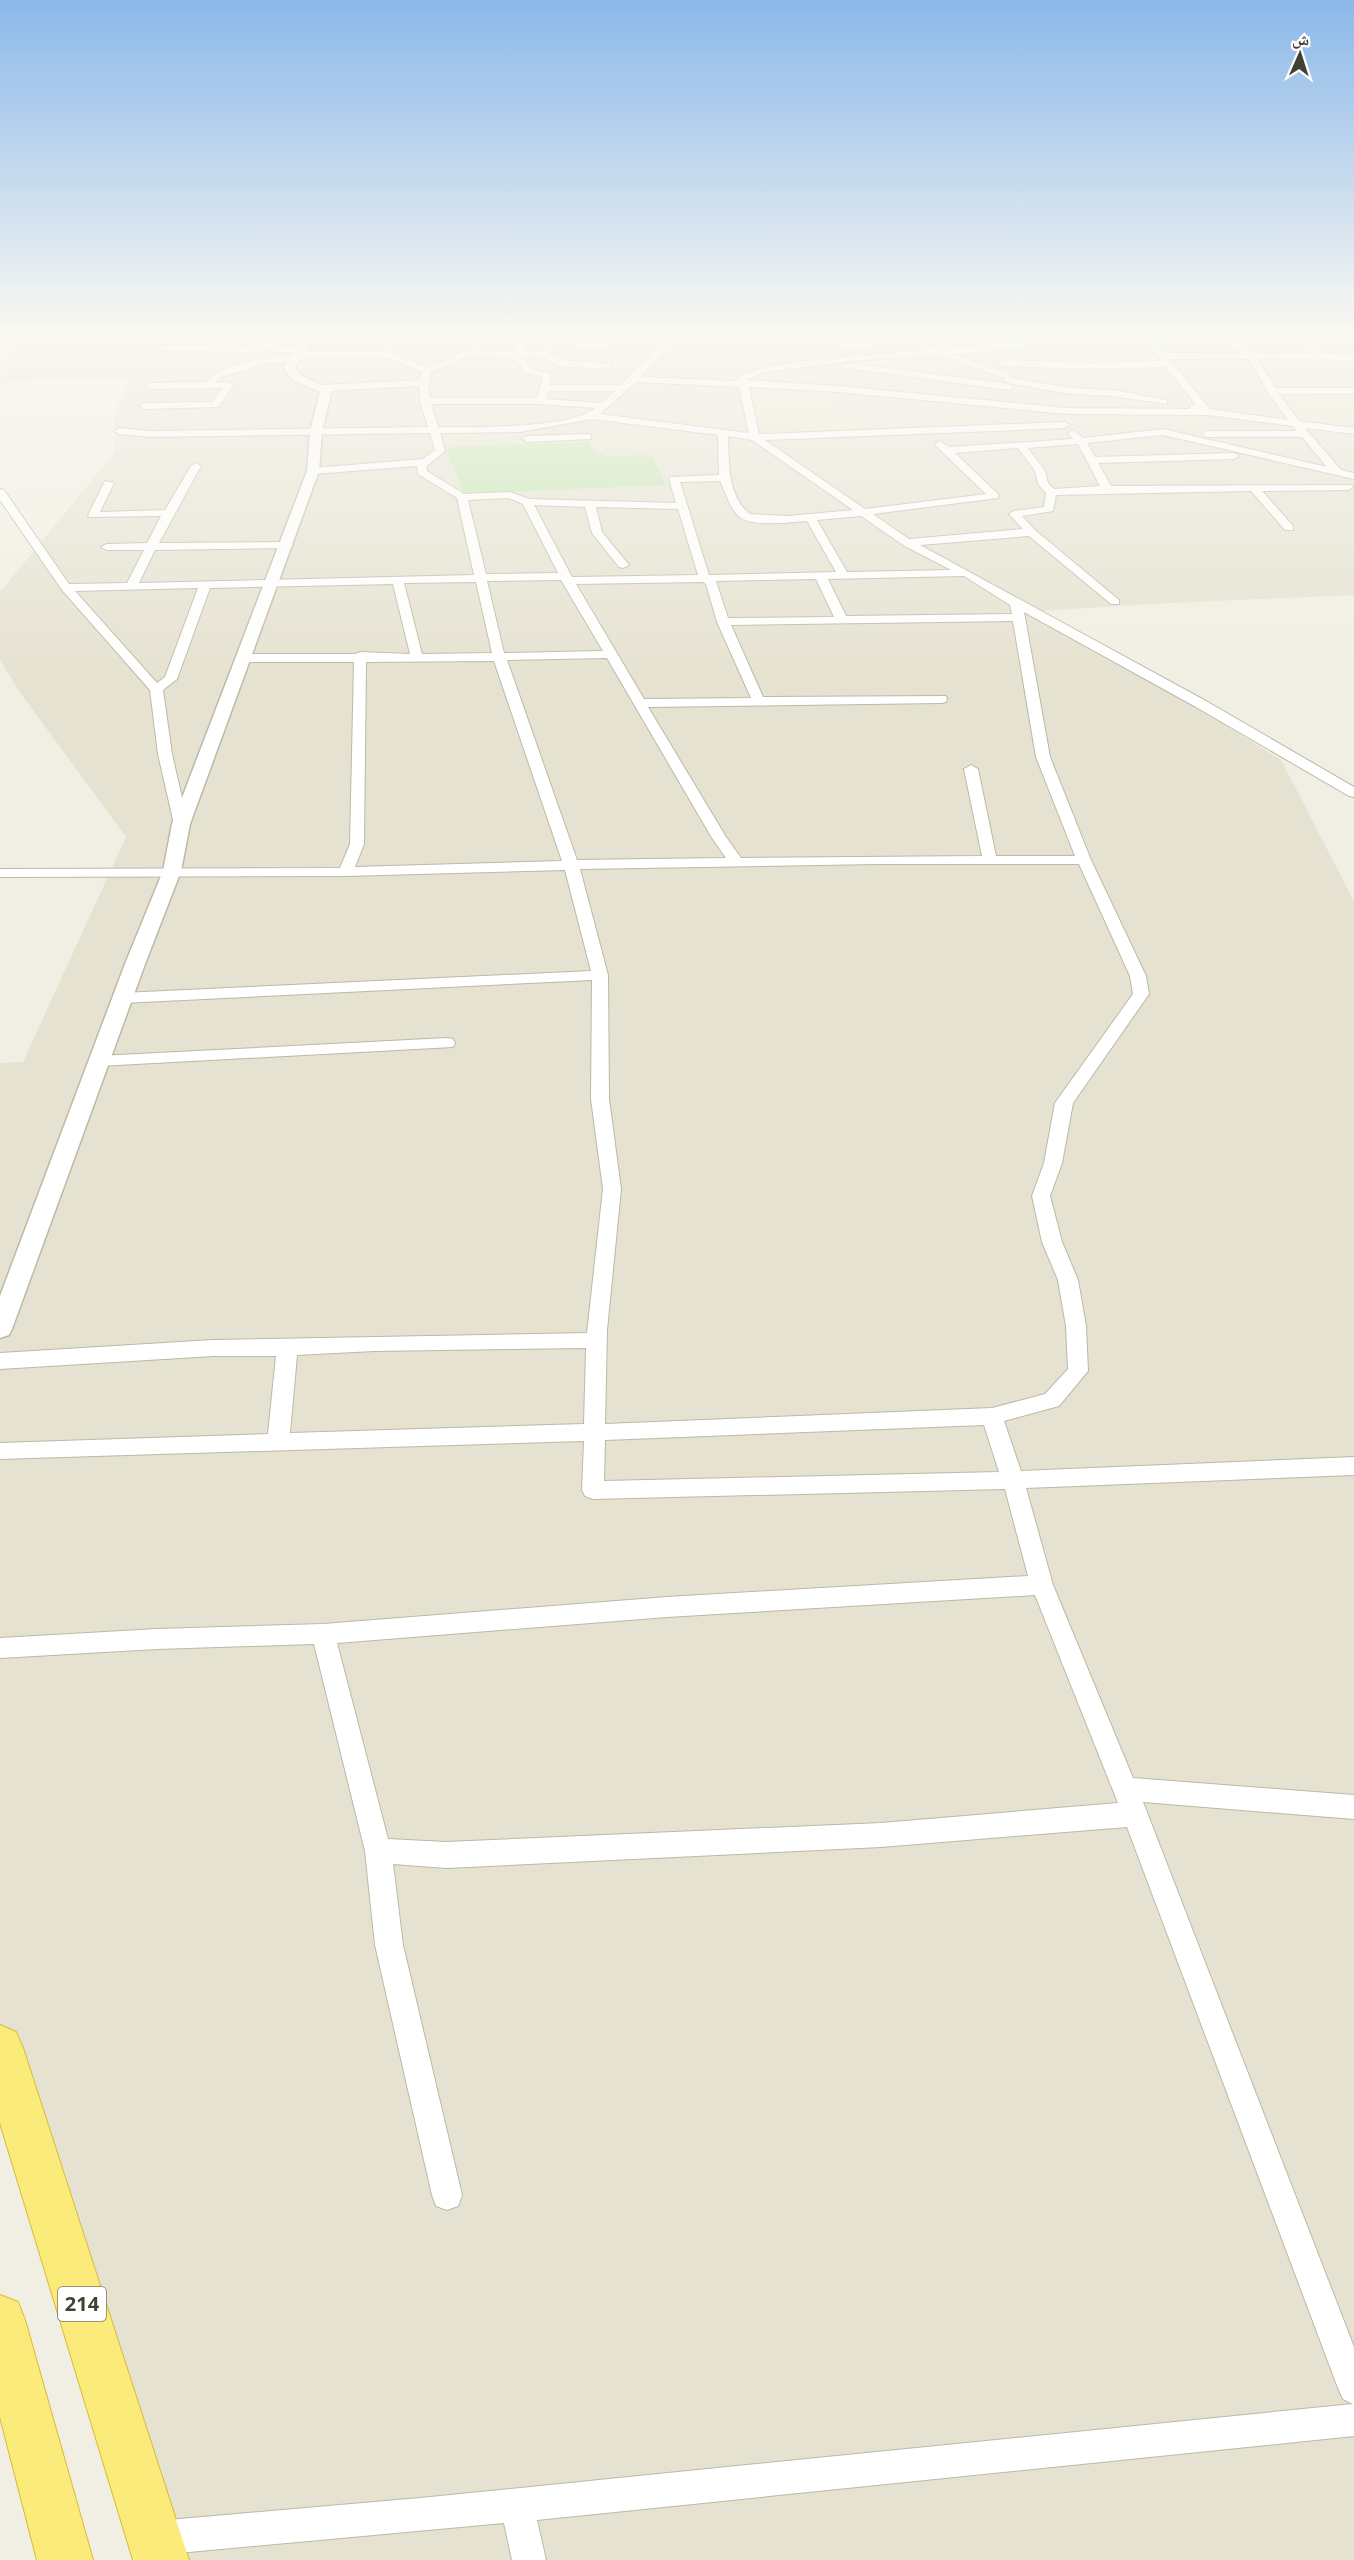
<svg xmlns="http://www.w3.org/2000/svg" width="1354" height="2560" font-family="'Open Sans','Noto Naskh Arabic',sans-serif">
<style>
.residential{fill:#e5e2d1}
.education{fill:#eae7cd}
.green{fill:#c0e5ac}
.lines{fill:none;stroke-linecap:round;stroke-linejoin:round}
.minor-casing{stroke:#bcb9a6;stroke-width:2}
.tertiary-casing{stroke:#bcb9a6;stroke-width:3}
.trunk-casing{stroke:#d9bc35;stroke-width:2}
.minor{fill:#fff;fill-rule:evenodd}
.tertiary{fill:#fff;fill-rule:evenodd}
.trunk{fill:#faeb7b;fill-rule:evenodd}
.labels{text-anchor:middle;stroke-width:5;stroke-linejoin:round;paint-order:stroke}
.shield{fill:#fff;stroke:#7b7970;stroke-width:1.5}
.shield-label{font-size:20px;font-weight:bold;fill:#423f33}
</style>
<rect width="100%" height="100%" fill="#f1efe3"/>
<!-- residential -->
<path class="residential" d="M 150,325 L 1354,325 L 1354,595 L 1149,604 L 1028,612 L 1095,653 L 1169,690 L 1281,760 L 1354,901 L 1354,2560 L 169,2560 L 0,2031 L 0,1063 L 23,1062 L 126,837 L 19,691 L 0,660 L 0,592 L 115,452 L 114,414 L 131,378 L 0,382 L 0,374 L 19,343 L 148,335 Z"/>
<!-- education -->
<path class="education" d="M 756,387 L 843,392 L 835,411 L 858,412 L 853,429 L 802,432 L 803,431 L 798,422 L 757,425 L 752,407 Z
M 1354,395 L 1354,418 L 1299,418 L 1284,396 Z"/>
<!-- green -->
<path class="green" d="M 590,442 L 591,448 L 606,456 L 651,455 L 666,485 L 464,494 L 445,447 Z"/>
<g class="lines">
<defs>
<path id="minor" d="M 353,325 L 371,325 L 309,339 L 305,336 Z
M 393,325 L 486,328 L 488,325 L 496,325 L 494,328 L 528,329 L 530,325 L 677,327 L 688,325 L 686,328 L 873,344 L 877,347 L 873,350 L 682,333 L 641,377 L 738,381 L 739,377 C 763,365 788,363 815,360 C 851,356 888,353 925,350 L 878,333 L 830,325 L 879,328 L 902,336 L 906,333 L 997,333 L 1001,336 L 997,339 L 909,339 L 939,349 L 1026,341 L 1019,325 L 1027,325 L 1034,340 L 1077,333 L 1173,325 L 1218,325 L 1255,354 L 1312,354 L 1279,325 L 1288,325 L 1323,354 L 1354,354 L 1354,360 L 1258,359 L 1275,388 L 1354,388 L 1354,394 L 1279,394 L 1299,421 L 1354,428 L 1354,434 L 1305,428 L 1341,470 L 1354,473 L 1354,479 L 1163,435 L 1087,443 L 1095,457 L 1234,453 L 1239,456 L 1234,459 L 1098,463 L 1111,486 L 1352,485 L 1353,487 L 1348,490 L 1262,491 L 1293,526 L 1293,530 L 1285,530 L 1251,491 L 1056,495 L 1053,511 L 1022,516 L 1035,530 L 1119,600 L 1119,604 L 1111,604 L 1029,536 L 920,545 L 1206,701 L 1354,787 L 1354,797 L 1349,796 L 1196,707 L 1024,612 L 1050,757 L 1091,860 L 1146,976 L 1149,994 L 1073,1103 L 1062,1163 L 1050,1196 L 1062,1242 L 1078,1280 L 1086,1326 L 1088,1371 L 1059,1406 L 1004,1421 L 1021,1471 L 1354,1457 L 1354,1475 L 1026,1488 L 1053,1585 L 1133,1778 L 1354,1795 L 1354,1819 L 1143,1802 L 1354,2347 L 1354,2436 L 537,2520 L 546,2560 L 512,2560 L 504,2523 L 157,2555 L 145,2550 L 140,2538 L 145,2526 L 157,2521 L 420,2498 L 1353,2404 L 1343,2399 L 1338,2388 L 1127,1827 L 881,1847 L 446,1868 L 393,1864 L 403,1945 L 462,2195 L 458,2206 L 447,2210 L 436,2206 L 432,2195 L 375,1945 L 365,1851 L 314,1644 L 157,1649 L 0,1658 L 0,1638 L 157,1629 L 323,1624 L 667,1597 L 1028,1576 L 1005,1489 L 593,1499 L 585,1496 L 582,1490 L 584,1441 L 0,1459 L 0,1443 L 268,1434 L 276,1356 L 213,1356 L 0,1369 L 0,1353 L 213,1340 L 587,1333 L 603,1189 L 591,1099 L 592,980 L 122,1003 L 114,998 L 122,993 L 591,971 L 565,870 L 346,876 L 0,877 L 0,869 L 340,868 L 350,844 L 354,662 L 242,662 L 236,658 L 242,654 L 355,654 L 360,652 L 410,654 L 393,584 L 210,588 L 177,679 L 163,690 L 172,754 L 188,824 L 181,828 L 174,824 L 158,754 L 150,690 L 62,590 L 0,500 L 0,489 L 4,490 L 69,584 L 127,583 L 144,550 L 107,550 L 101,547 L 107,544 L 147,543 L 161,516 L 89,517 L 88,515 L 105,481 L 114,483 L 100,512 L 165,510 L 191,466 L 196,463 L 201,466 L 159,543 L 287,542 L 293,545 L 287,548 L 155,550 L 139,583 L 474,575 L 457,498 L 418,474 L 417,466 L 313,474 L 308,471 L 313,468 L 423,459 L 435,450 L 430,433 L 151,437 L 119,434 L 114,431 L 119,428 L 151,431 L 428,427 L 420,401 L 419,386 L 324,391 L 319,388 L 324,385 L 420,380 L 422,372 L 389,358 L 299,358 L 296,357 L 296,353 L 276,352 L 211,333 L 170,334 L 166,331 L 170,328 L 211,327 L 277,346 L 305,349 L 306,352 L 382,352 L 386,343 L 389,342 L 393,345 L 391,351 L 427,368 L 473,348 L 483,333 L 396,330 L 392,327 ZM 1208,326 L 1243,354 L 1165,353 L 1146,333 ZM 537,329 L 672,332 L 621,385 L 550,385 L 551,374 L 532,369 L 521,356 L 544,357 L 559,366 L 607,369 L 612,366 L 610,364 L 561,360 L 549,352 L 554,345 L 609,350 L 613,347 L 609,344 L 551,339 L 548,340 L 541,351 L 523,351 ZM 491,333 L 524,334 L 513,352 L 480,351 ZM 1137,333 L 1162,361 L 1091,363 L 1002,360 L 997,363 L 1002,366 L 1091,369 L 1166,367 L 1196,405 L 1190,405 L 1190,409 L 1066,408 L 838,386 L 747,380 L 759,374 L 780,370 L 862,360 L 938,355 L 1005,378 L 1005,382 L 1008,383 L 1071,394 L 1112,396 L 1167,404 L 1167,400 L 1112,390 L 1071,388 L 1010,378 L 1010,374 L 952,354 C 1015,350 1075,339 1137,333 ZM 471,355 L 513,358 L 526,373 L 543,377 L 537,398 L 430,398 L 428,391 L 431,372 ZM 1169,359 L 1249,359 L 1267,391 L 1288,420 L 1210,409 ZM 636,382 L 739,387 L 749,433 L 600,414 ZM 749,387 L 838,392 L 1066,414 L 1208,415 L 1293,426 L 1297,431 L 1207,431 L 1202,434 L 1207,437 L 1302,437 L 1327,467 L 1163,429 L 1083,438 L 1073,430 L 1068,433 L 1073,439 L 949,447 L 940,441 L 935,444 L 936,446 L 986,494 L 865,509 L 765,440 L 1065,428 L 1070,425 L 1065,422 L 759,434 ZM 549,391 L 615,391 L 601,403 L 546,399 ZM 431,404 L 540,404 L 595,408 C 571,429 472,427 438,427 ZM 592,419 L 718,435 L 719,475 L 670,477 L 669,479 L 676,503 L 529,499 L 510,492 L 464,494 L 427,471 L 427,466 L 445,451 L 440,433 L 520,432 ZM 728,436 L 752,440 L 853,510 L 788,516 L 750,514 C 727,496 729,463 728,436 ZM 1078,444 L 1100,486 L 1054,489 L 1048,483 L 1045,471 L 1028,448 ZM 1018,448 L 1035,471 L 1038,484 L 1046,493 L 1044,507 L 1014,511 L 1009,514 L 1023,529 L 909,539 L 873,514 L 998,498 L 998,494 L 955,453 ZM 720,481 C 726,493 730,510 741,518 C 755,527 791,522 807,521 L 836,572 L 709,575 L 680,482 ZM 509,498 L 523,504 L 558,573 L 486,574 L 468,500 ZM 534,505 L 585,507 L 592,533 L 619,567 L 623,568 L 629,565 L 602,532 L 596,507 L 678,509 L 698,575 L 572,577 ZM 861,516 L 903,545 L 951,570 L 847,572 L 817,520 ZM 964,576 L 1010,605 L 1012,614 L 846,616 L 828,579 ZM 816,579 L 834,617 L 728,618 L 716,581 ZM 561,580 L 603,651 L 504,653 L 487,581 ZM 476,582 L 492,653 L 422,654 L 404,583 ZM 703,582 L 706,584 L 717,622 L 751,698 L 644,699 L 576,584 ZM 198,588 L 165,677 L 157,683 L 75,591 ZM 1013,621 L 1036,757 L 1075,856 L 996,856 L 978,769 L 971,765 L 964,769 L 982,856 L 741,858 L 726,837 L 648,707 L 941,703 L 946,702 L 947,699 L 946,696 L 763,697 L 731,625 ZM 607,658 L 712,838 L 726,858 L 577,860 L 507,660 ZM 494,661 L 562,861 L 355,867 L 364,844 L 366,662 ZM 878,864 L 1079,864 L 1130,976 L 1133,994 L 1055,1103 L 1044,1163 L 1032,1196 L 1042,1242 L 1058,1280 L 1066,1326 L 1068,1369 L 1045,1394 L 992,1408 L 605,1424 L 607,1330 L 621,1189 L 609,1099 L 608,975 L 580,869 ZM 586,1348 L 584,1424 L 290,1433 L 297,1355 L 374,1351 ZM 984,1425 L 999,1472 L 604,1481 L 605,1440 ZM 1035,1595 L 1118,1803 L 881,1823 L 446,1842 L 388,1839 L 337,1643 L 667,1617 Z
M 164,346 L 251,346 L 255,349 L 251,352 L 161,351 L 160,349 Z
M 291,356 L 296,359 L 294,361 L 266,363 L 219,378 L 215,382 L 228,382 L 233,385 L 219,407 L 144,409 L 139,406 L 144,403 L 213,402 L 222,388 L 151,389 L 146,386 L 151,383 L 206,382 C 221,363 267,357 291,356 Z
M 849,363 L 1009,384 L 1014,387 L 1009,390 L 846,368 L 844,366 Z
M 587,434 L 591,435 L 591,439 L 527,442 L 522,439 L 527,436 Z
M 447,1038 L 453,1039 L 455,1043 L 453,1047 L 99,1066 L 93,1065 L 90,1061 L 93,1057 L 99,1056 Z"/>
<path id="tertiary" d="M 305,325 L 315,325 L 316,334 L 295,368 L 300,375 L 332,390 L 322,432 L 319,471 L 190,824 L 181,871 L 145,964 L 12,1329 L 9,1335 L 0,1338 L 0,1296 L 125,964 L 163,871 L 172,824 L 307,471 L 310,432 L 320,392 L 292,379 L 283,368 L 306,334 Z"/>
<path id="trunk" d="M 0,2025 L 16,2032 L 23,2048 L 189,2560 L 133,2560 L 0,2123 Z
M 0,2295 L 18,2302 L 25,2320 L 93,2560 L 37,2560 L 0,2417 Z"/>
</defs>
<!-- minor casing -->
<use href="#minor" class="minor-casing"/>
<!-- tertiary casing -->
<use href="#tertiary" class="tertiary-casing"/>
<!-- trunk casing -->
<use href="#trunk" class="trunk-casing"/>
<!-- minor -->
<use href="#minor" class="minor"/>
<!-- tertiary -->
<use href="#tertiary" class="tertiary"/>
<!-- trunk -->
<use href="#trunk" class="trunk"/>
</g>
<!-- sky -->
<linearGradient id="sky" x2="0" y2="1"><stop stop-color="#8bb8ea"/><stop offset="0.48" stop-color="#f9f8f2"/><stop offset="1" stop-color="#f9f8f2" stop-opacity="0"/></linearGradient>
<rect width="1354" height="684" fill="url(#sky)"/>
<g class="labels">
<!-- shield labels -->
<rect class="shield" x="58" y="2287" width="48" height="34" rx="4.5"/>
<g class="shield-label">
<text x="82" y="2311">214</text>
</g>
</g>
<!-- north arrow -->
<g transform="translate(1300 54) rotate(3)" stroke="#ffffff" stroke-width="4.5" paint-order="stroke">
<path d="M0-4.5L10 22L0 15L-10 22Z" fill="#423f33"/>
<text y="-9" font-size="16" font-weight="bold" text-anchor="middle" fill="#423f33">ش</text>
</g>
</svg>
